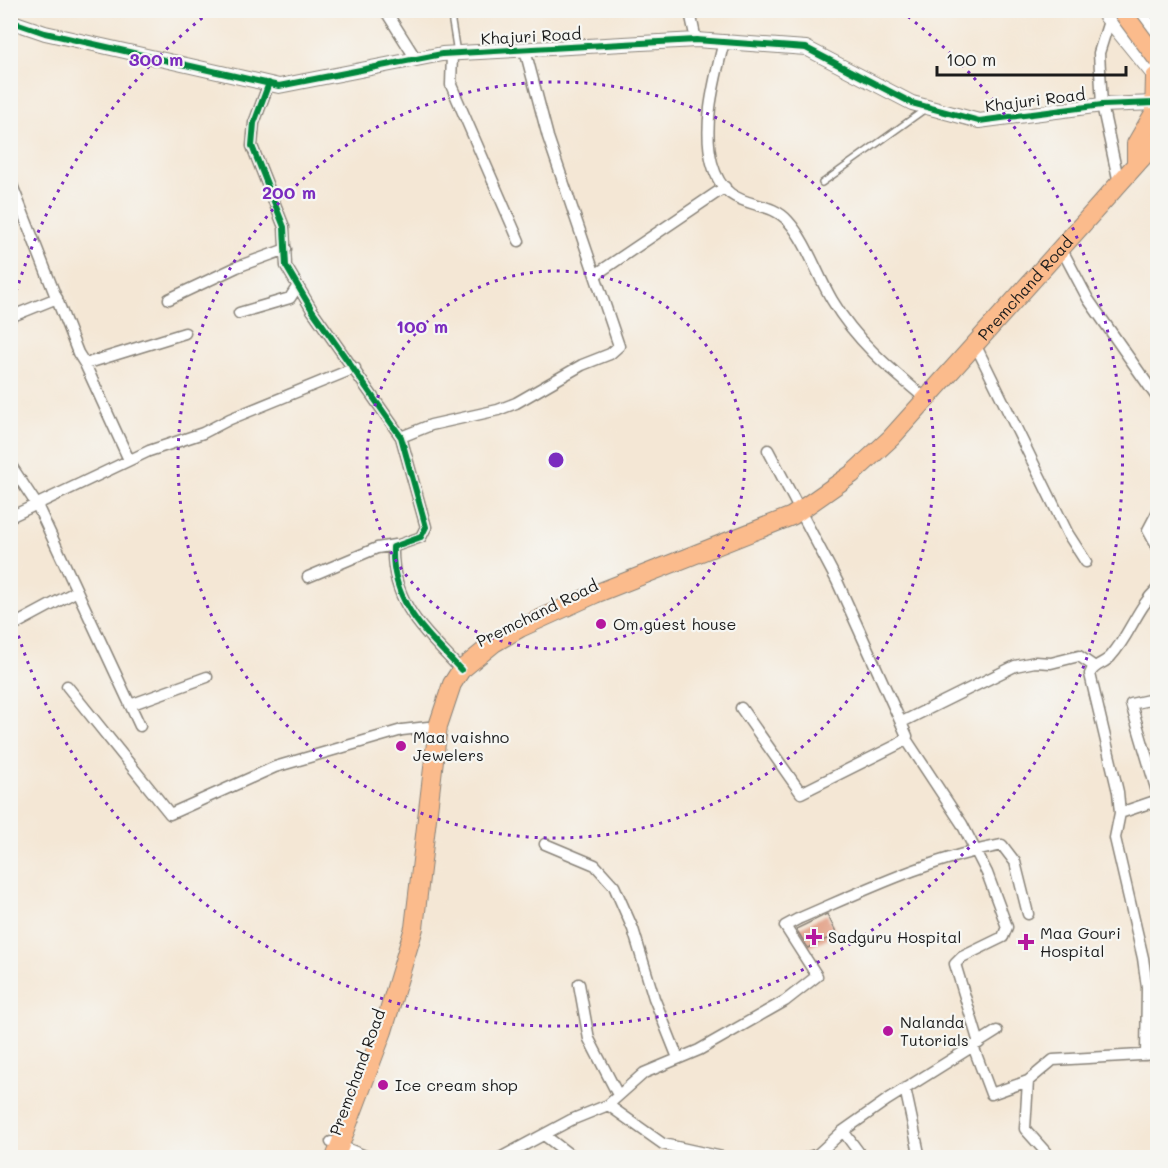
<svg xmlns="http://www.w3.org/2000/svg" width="1168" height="1168" font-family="Mali,sans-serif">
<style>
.building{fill:#df9376}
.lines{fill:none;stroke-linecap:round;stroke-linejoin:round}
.service-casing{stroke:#888278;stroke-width:8}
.minor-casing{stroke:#888278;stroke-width:13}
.tertiary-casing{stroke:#888278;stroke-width:16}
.trunk-casing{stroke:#888278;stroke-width:20}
.service{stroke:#fff;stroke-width:5}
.minor{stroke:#fff;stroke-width:10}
.tertiary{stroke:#fff;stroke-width:14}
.trunk{stroke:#fbbb8c;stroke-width:18}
.trunk-bridge-casing{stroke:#888278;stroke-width:20;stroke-linecap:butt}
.trunk-bridge{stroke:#fbbb8c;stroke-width:18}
.cycleway-casing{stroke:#f6f6f2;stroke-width:10}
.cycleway{stroke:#00873e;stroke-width:6}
.ring{fill:none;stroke:#7b2cbf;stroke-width:3;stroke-dasharray:3 6}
.poi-dot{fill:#b5179e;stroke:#f6f6f2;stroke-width:2}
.labels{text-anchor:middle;stroke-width:4.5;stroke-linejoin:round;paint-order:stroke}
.street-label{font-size:16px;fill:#1c1c1c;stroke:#f6f6f2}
.poi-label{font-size:16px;fill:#1c1c1c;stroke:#f6f6f2;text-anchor:start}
.centre{fill:#7b2cbf;stroke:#f6f6f2;stroke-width:3}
.ring-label{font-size:18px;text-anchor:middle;font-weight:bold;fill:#7b2cbf;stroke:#f6f6f2;stroke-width:4.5;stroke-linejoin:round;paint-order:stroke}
</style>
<rect width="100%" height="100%" fill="#f6f6f2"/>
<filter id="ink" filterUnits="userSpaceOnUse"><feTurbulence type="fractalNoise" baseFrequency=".0167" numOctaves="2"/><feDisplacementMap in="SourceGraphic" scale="12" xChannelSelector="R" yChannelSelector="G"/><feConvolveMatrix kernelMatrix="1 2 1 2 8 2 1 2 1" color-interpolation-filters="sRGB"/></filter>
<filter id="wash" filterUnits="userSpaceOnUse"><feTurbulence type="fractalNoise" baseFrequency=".008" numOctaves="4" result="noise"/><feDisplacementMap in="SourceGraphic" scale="24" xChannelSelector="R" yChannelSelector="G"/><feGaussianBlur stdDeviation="1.35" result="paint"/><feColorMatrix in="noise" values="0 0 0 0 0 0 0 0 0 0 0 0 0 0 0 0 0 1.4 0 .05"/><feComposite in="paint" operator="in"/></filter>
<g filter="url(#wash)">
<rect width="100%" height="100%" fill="#f4e7d5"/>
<g id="blocks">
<!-- building -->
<path class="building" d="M 827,914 L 837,934 L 808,948 L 796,929 Z"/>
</g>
</g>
<g filter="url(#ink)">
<use href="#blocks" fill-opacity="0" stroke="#888278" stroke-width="1.5"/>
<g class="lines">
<defs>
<path id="service" d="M 450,10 L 457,53
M 822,183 L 924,110"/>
<path id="minor" d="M 385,10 L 416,59
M 692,10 L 690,12 L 696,40
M 1113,17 L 1109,21 L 1099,53 L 1102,105 L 1119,183
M 724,41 C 715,79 702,124 712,163 C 726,215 765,195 788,221 C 807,242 817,275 832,300 C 856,341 890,369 926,399
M 452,54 L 451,85 L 519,241
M 269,83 L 254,123 L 252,146 L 284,227 L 286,266 L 312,310 L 401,437 L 426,527 L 421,537 L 393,547 C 391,604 426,632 461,670
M 10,180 L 78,353 L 85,364 L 185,333
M 1061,248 L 1088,299 L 1158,399
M 595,275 L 725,187
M 169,299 L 237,267 L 286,249
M 239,313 L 290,298 L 297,287
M 10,317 L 57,298
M 975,344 L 1068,534 L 1086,562
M 85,364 L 129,460
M 401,437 L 431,425 L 498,410 L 516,403 L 582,365 L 610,354 L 619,346 L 548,137 L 525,50
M 10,464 L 37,505 L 140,726
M 1158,511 L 1148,530 L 1158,548
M 10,517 L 149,451 L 203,433 L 230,419 L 355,368
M 308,577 L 377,548 L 395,545
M 10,627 L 77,591
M 67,686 L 170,814 L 275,767 L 402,730 L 428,727
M 1158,698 L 1131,704 L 1158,795
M 130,705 L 207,677
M 741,708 L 801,793 L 899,744 L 907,736 L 837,581 L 768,450
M 902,722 L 1015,666 L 1035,662 L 1051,663 L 1079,656 L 1095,667
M 906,739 L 962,824 L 987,873 L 1007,927 L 1003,937 L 962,957 L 955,964 L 979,1043
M 1120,813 L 1158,800
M 545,844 L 595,865 L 614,886 L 633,929 L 654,998 L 678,1058
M 579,984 L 589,1039 L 618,1095
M 973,1046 L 991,1094 L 1028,1081
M 1146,1055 L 1147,987 L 1143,958 L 1115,838 L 1120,813 L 1118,792 L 1090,674 C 1093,664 1105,664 1111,656 C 1130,635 1136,609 1158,588
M 905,1088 L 920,1158
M 608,1105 L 644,1073 L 699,1050 L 785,1001 L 817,976 L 785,926 L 798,919 C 863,891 931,858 1002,845 L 1015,862 L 1028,914
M 843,1131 L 863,1158
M 544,1135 L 574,1158
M 331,1142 L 370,1158
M 500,1158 L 571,1120 L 608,1105 L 663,1144 L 727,1158
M 806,1158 L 818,1154 L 843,1131 L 887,1100 L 997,1031
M 1051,1158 L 1025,1129 L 1028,1081 L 1053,1060 L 1158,1054"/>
<path id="tertiary" d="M 1101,10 L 1158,80
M 1137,10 L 1158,37
M 10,21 L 45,33 L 279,86 L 442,54 L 696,40 L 806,48 L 912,103 L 979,121 L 1102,105 L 1155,103"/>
<g id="trunk">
<path d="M 1136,164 L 1136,144 L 1154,113 L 1155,77"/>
<path id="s1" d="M 335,1158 L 383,1031 L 414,928 L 438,726 L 452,684 L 461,670 L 494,643 L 520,628 L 595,594 L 792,516 L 852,474 L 891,438 L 1158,140"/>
</g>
</defs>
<!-- service casing -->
<use href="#service" class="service-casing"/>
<!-- minor casing -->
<use href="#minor" class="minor-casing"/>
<!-- tertiary casing -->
<use href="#tertiary" class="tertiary-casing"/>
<!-- trunk casing -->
<use href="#trunk" class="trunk-casing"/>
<!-- service -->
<use href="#service" class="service"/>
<!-- minor -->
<use href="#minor" class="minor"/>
<!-- tertiary -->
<use href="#tertiary" class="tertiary"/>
<!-- trunk -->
<use href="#trunk" class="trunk"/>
<defs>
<path id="trunk-bridge" d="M 1121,10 L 1158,60"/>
</defs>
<!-- trunk-bridge casing -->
<use href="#trunk-bridge" class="trunk-bridge-casing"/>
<!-- trunk-bridge -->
<use href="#trunk-bridge" class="trunk-bridge"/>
<defs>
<path id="cycleway" d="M 10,21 L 45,33 L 279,86 L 442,54 L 696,40 L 806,48 L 912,103 L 979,121 L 1102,105 L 1155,103
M 269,83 L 254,123 L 252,146 L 284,227 L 286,266 L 312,310 L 401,437 L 426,527 L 421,537 L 393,547 C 391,604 426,632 461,670"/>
</defs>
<!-- cycleway casing -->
<use href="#cycleway" class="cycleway-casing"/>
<!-- cycleway -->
<use href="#cycleway" class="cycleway"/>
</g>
</g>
<!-- distance rings -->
<g class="ring">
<circle cx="556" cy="460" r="189"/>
<circle cx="556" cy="460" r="378"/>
<path d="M11 309A566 566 0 0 1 211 11M901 11A566 566 0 1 1 11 611"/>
</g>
<!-- markers -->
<g class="poi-dot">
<circle cx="601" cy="624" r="6"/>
<circle cx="401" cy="746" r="6"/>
<path d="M811 928h6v6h6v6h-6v6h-6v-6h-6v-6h6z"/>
<path d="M1023 933h6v6h6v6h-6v6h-6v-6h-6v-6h6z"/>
<circle cx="888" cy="1031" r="6"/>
<circle cx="383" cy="1085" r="6"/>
</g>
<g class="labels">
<!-- street labels -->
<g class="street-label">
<text transform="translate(531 36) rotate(-3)" y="6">Khajuri Road</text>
<text transform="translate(1035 100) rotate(-7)" y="6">Khajuri Road</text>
<text dy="6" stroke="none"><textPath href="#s1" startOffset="1202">Premchand Road</textPath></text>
<text transform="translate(537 613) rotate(-26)" y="6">Premchand Road</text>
<text transform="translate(357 1072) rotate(-70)" y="6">Premchand Road</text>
</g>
<!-- poi labels -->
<g class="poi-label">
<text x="613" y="630">Om guest house</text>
<text x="413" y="743">Maa vaishno<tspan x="413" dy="18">Jewelers</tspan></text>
<text x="1040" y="939">Maa Gouri<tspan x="1040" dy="18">Hospital</tspan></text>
<text x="828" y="943">Sadguru Hospital</text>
<text x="900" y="1028">Nalanda<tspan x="900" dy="18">Tutorials</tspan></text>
<text x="395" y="1091">Ice cream shop</text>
</g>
</g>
<circle cx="556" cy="460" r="9" class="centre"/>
<g class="ring-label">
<text x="156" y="66">300 m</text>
<text x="289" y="199">200 m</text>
<text x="422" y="333">100 m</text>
</g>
<!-- margin -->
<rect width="1168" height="1168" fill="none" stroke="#f6f6f2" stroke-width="36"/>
<!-- scale -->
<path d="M937 66v9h189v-9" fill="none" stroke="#1c1c1c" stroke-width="3"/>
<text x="946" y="66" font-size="18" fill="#1c1c1c" stroke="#f6f6f2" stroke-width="4.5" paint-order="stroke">100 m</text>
</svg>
